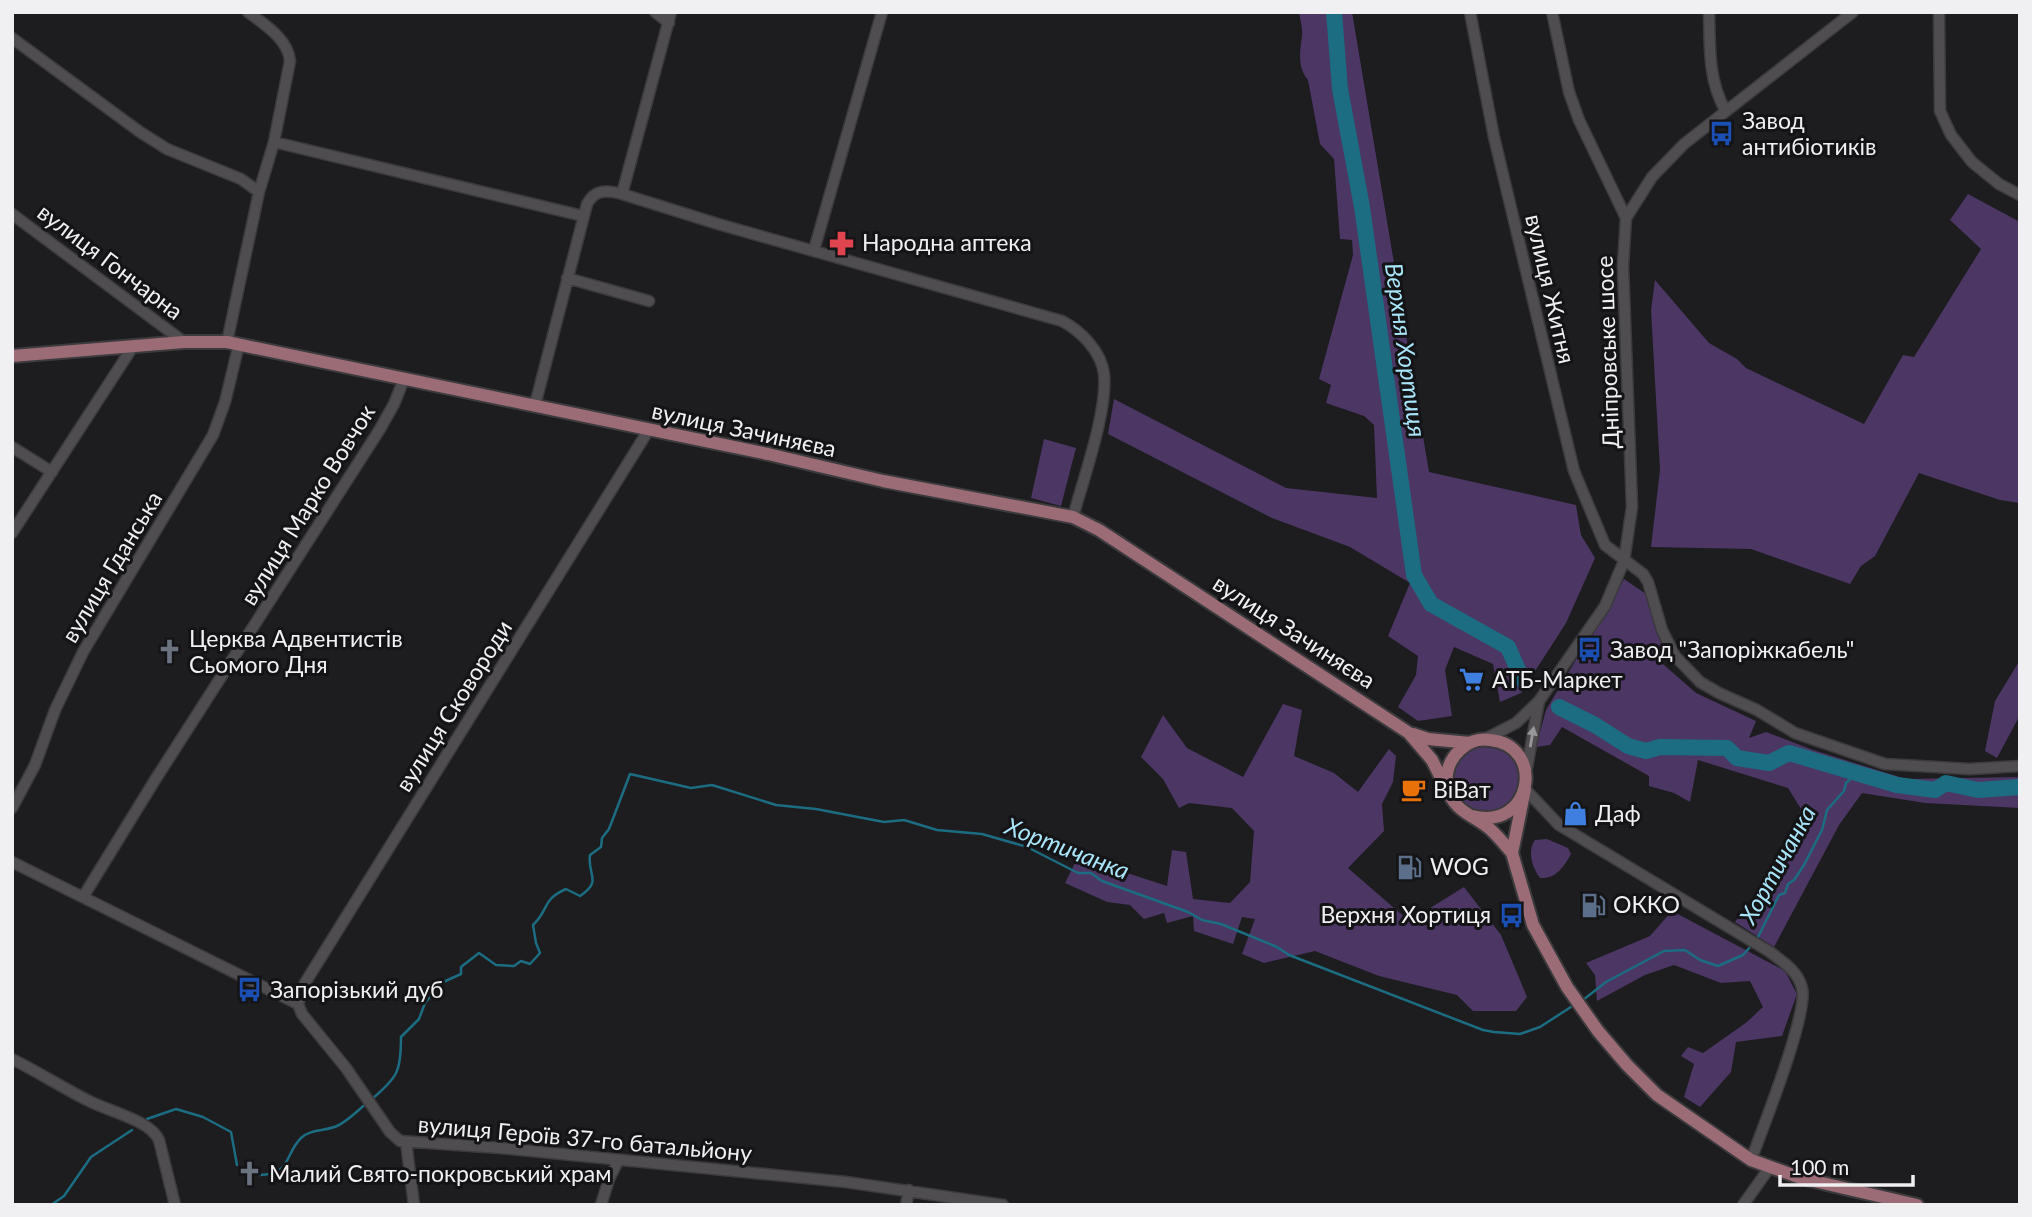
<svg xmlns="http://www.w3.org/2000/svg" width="2032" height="1217" font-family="Lato,sans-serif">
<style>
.green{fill:#4b3664}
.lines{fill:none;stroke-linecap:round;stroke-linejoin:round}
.stream{stroke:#1c6d82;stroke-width:2.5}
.river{stroke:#1c6d82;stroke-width:16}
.minor-casing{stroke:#3b3a3c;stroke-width:13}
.major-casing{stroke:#3b3a3c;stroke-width:16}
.minor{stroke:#4f4d50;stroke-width:10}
.major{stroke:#9b6b76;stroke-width:12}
.oneway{fill:#979698}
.labels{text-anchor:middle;stroke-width:6;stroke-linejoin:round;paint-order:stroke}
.poi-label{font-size:23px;fill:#f0eff1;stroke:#141316;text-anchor:start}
.street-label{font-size:23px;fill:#f0eff1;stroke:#141316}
.water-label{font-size:24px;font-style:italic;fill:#a9e5f9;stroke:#141316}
</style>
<rect width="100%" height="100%" fill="#1d1c1f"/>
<!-- green -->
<path class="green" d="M 1299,12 L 1352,12 L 1429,472 L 1576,505 L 1581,535 L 1595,558 L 1566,623 L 1521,693 L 1500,702 L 1493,664 L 1454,647 L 1445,670 L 1452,716 L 1418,721 L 1398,707 L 1416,675 L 1418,656 L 1388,636 L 1410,583 L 1350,547 L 1272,518 L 1108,434 L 1114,399 L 1286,488 L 1377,498 L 1374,425 L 1364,416 L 1326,403 L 1331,385 L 1319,379 L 1353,255 L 1352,240 L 1340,239 L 1334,159 L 1320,144 L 1308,80 C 1297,68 1300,50 1302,36 C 1303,29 1300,19 1299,12 Z
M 1968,194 L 2020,222 L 2020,503 L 2000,500 L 1919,473 L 1875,556 L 1861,566 L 1850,584 L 1751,549 L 1651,547 L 1660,470 L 1651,310 L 1655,280 L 1709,343 L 1737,359 L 1746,368 L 1864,424 L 1903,355 L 1914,357 L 1981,249 L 1950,220 Z
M 1044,439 L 1076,448 L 1061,506 L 1031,498 Z
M 1624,579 L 1652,598 L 1665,637 L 1656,658 L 1696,693 L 1756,721 L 1749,738 L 1766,732 L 1813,750 L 1906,779 L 2020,777 L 2020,808 L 1925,803 L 1862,793 L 1839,825 L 1774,947 L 1735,922 L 1780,863 L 1801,809 L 1788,788 L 1698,760 L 1690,802 L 1674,793 L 1649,786 L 1649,776 L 1562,727 L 1550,745 L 1536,747 L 1546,710 Z
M 2020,660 L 2020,715 L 1997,758 L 1985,751 L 1995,701 Z
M 1283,704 L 1302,710 L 1294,756 L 1334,773 L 1358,792 L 1389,749 L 1396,756 L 1393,782 L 1382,804 L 1384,831 L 1348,868 L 1409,921 L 1464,887 L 1501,935 L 1527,997 L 1516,1011 L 1473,1011 L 1457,995 L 1379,976 L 1315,951 L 1264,963 L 1242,954 L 1255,919 L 1242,917 L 1233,944 L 1194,931 L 1193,916 L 1167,923 L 1164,913 L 1144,919 L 1130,905 L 1107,902 L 1065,883 L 1078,857 L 1167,886 L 1172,850 L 1186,852 L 1193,899 L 1230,903 L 1250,882 L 1254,831 L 1232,808 L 1189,803 L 1179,808 L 1163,779 L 1141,757 L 1163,715 L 1187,748 L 1243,777 Z
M1454 779a33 33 0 1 1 66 0a33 33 0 1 1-66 0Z
M 1547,839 L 1568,848 L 1571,854 C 1563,868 1556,879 1540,878 C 1532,867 1527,851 1535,840 Z
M 1672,911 L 1785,971 L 1797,994 L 1782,1036 L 1736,1042 L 1731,1072 L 1700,1107 L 1684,1097 L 1694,1064 L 1681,1056 L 1688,1047 L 1703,1053 L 1747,1022 L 1763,1007 L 1750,981 L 1721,983 L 1674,965 L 1645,975 L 1597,1001 L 1595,975 L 1586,963 L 1650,936 Z"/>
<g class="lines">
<!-- stream -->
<path class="stream" d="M 1756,941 L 1779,895 L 1785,893 L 1788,884 L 1794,880 L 1804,865 L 1822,830 L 1827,810 L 1844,791 L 1846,783 L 1857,773
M 1583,1000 L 1606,982 L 1664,951 L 1685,950 L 1700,960 L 1718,966 L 1743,955 L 1751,946
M 372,1099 C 398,1077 401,1071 401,1037 L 419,1019 L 425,1003 L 441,983 L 461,974 L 461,967 L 479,953 L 496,965 L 514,966 L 521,961 L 530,964 L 540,953 L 536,943 L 533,925 C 550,909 541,900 566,889 L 580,896 C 603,881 587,875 590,855 L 601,847 L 602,838 L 609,829 L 630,774 L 691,788 L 712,785 L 776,805 L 816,809 L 884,822 L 904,820 L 937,830 L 982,834 L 1027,847 L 1078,873 L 1091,873 L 1102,881 L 1188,912 L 1202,920 L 1221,924 L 1277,947 L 1289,955 L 1483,1030 L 1494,1032 L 1520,1034 L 1540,1027 L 1574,1005
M 147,1119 L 176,1109 L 203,1117 L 231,1132 L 237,1165
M 259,1175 C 292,1174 284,1155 301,1138 C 310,1129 326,1131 337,1126 C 348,1121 357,1111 367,1103
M 51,1205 L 64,1196 L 91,1157 L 132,1130"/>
<!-- river -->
<path class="river" d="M 1334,12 L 1340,89 L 1362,207 L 1414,575 L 1431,604 L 1508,647 L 1522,679 L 1526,683
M 1563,709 L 1559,707 L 1595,725 L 1628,746 L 1646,751 L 1660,747 L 1727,748 L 1737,758 L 1769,763 L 1789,753 L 1897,785 L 1935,790 L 1946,783 L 1978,790 L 2020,787"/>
<defs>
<path id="minor" d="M 655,12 L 669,23
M 1470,12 L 1494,137 L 1574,471 L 1605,545 L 1643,574 L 1648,582 L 1662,630 L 1675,656 L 1700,682 L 1719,693 L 1757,710 L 1795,733 L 1885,764 L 1970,769 L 2020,766
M 1552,12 L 1569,92 L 1579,120 L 1626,218
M 1709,12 C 1710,47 1708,79 1725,110
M 1939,12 L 1940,111 L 1951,135 L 1972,162 L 1999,184 L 2020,195
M 12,38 L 140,132 L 167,149 L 241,179 L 259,192
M 274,142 L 583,216
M 622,194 L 718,224 L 1062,321 C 1081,331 1101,351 1104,374 C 1108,410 1083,480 1073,517
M 12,214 L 184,342
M 814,250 L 882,12
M 567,278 L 649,301
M 227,342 L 259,192 L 274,142 L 290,61 C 288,39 265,25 248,12
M 535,405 L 587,204 C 595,189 607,190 622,194 L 671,12
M 12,447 L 52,472
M 12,533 L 132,348
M 1485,739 L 1516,723 L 1539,701 L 1605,606 L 1624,561 L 1632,507 L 1623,266 L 1626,218 L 1652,177 L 1684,144 L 1853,12
M 1526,773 L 1539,701
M 1525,789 L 1559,825 L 1770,952 C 1783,962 1798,971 1802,988 C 1809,1013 1762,1130 1751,1160
M 12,808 L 35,765 L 55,710 L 83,652 L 213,435 L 225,402 L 239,344
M 12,862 L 298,1004 L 302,1014 L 346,1068 L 390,1132 L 400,1141 L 500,1148 L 846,1182 L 1003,1205
M 83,897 L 155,780 L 380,429 L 394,404 L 404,379
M 298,1004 L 305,983 L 648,431
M 12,1059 C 38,1072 63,1088 89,1101 C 108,1111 150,1120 159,1140 L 175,1205
M 406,1142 L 414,1205
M 601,1205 L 609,1179 L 618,1161
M 906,1205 L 909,1190
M 1743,1205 L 1770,1167"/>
<path id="major" d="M 12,356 L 184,342 L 227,342 L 768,454 L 883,481 L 1073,517 L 1099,530 L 1409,733 L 1432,760 L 1449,794
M 1413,734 L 1428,739 L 1470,743
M 1525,789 L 1512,853 L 1533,925 L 1567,987 L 1598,1031 L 1627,1065 L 1657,1095 L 1751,1160 L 1801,1178 L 1917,1205
M 1472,816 C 1533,832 1546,745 1490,740 C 1479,738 1468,742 1460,750 C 1449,760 1444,775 1448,789 C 1453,811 1475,816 1490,829 C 1498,836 1505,845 1512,853"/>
</defs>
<!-- minor casing -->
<use href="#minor" class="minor-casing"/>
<!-- major casing -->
<use href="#major" class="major-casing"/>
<!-- minor -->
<use href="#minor" class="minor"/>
<!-- major -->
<use href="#major" class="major"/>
</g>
<!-- one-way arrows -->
<defs><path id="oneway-solid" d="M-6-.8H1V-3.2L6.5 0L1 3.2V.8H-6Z" transform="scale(1.75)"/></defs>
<use class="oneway" href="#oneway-solid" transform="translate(1532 737) rotate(-80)"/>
<!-- icons -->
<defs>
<symbol id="bus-bare" viewBox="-9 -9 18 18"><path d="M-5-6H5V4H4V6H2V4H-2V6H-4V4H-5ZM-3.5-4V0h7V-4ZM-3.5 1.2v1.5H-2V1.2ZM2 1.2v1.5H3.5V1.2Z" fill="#1a4fb4" stroke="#141316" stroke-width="2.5" paint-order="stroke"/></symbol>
<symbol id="pharmacy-bare" viewBox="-9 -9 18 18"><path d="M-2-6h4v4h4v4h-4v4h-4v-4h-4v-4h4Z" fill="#e0444e" stroke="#141316" stroke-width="2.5" paint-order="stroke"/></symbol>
<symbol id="church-bare" viewBox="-9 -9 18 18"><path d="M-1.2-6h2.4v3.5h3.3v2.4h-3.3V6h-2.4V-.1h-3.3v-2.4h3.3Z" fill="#6b7280" stroke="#141316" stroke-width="2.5" paint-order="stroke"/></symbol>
<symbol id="supermarket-bare" viewBox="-9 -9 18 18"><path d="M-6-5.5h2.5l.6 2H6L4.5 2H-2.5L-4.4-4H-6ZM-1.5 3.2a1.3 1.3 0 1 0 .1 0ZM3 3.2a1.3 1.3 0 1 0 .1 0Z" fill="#3f7fe0" stroke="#141316" stroke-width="2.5" paint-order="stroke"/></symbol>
<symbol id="cafe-bare" viewBox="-9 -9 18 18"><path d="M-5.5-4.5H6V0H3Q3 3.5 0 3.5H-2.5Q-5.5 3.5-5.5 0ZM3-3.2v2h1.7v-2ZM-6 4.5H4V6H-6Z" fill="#e8710a" stroke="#141316" stroke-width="2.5" paint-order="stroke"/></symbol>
<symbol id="shop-bare" viewBox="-9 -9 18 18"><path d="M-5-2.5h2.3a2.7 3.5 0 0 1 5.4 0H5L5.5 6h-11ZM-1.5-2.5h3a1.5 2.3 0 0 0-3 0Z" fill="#3f7fe0" stroke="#141316" stroke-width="2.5" paint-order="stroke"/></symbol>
<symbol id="fuel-bare" viewBox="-9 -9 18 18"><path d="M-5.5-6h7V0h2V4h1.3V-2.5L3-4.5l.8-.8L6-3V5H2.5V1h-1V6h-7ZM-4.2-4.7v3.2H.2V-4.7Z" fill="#5c6f8a" stroke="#141316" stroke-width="2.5" paint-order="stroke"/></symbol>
</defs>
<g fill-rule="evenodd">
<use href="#bus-bare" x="1704" y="116" width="35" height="35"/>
<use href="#pharmacy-bare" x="824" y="226" width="35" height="35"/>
<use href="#bus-bare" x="1572" y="632" width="35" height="35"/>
<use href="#church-bare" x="152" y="634" width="35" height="35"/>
<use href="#supermarket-bare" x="1454" y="662" width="35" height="35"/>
<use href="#cafe-bare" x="1396" y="772" width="35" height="35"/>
<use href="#shop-bare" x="1558" y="796" width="35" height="35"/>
<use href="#fuel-bare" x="1392" y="850" width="35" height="35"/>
<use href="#fuel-bare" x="1576" y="888" width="35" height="35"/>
<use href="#bus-bare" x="1494" y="898" width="35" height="35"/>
<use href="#bus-bare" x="232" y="972" width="35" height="35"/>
<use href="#church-bare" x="232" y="1156" width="35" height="35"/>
</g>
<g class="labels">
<!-- poi labels -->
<g class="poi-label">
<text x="1742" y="129">Завод<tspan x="1742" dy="26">антибіотиків</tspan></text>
<text x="862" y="251">Народна аптека</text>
<text x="189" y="647">Церква Адвентистів<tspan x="189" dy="26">Сьомого Дня</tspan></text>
<text x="1610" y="658">Завод "Запоріжкабель"</text>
<text x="1492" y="688">АТБ-Маркет</text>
<text x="1433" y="798">ВіВат</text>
<text x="1595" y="822">Даф</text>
<text x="1430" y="875">WOG</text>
<text x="1613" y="913">ОККО</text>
<text x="1491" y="923" text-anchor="end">Верхня Хортиця</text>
<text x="270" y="998">Запорізький дуб</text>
<text x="269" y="1182">Малий Свято-покровський храм</text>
</g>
<!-- street labels -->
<g class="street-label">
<text transform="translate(110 262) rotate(37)" y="8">вулиця Гончарна</text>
<text transform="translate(1550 289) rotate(77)" y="8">вулиця Житня</text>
<text transform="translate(1608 352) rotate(-92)" y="8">Дніпровське шосе</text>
<text transform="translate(744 430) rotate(12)" y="8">вулиця Зачиняєва</text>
<text transform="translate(308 505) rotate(-58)" y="8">вулиця Марко Вовчок</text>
<text transform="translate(112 567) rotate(-59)" y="8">вулиця Гданська</text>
<text transform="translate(1294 632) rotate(33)" y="8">вулиця Зачиняєва</text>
<text transform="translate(454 706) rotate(-58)" y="8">вулиця Сковороди</text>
<text transform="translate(585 1139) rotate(5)" y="8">вулиця Героїв 37-го батальйону</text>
</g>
<!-- water labels -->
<g class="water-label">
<text transform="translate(1405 350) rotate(82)" y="8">Верхня Хортиця</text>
<text transform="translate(1067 849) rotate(21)" y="8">Хортичанка</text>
<text transform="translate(1778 865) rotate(-61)" y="8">Хортичанка</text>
</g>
</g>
<!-- border -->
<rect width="2032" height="1217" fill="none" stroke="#f0eff1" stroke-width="28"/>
<!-- scale -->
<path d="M1780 1175v10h133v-10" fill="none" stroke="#f0eff1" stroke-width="3.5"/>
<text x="1790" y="1175" font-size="21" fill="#f0eff1" stroke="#141316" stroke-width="5" paint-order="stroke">100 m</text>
</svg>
